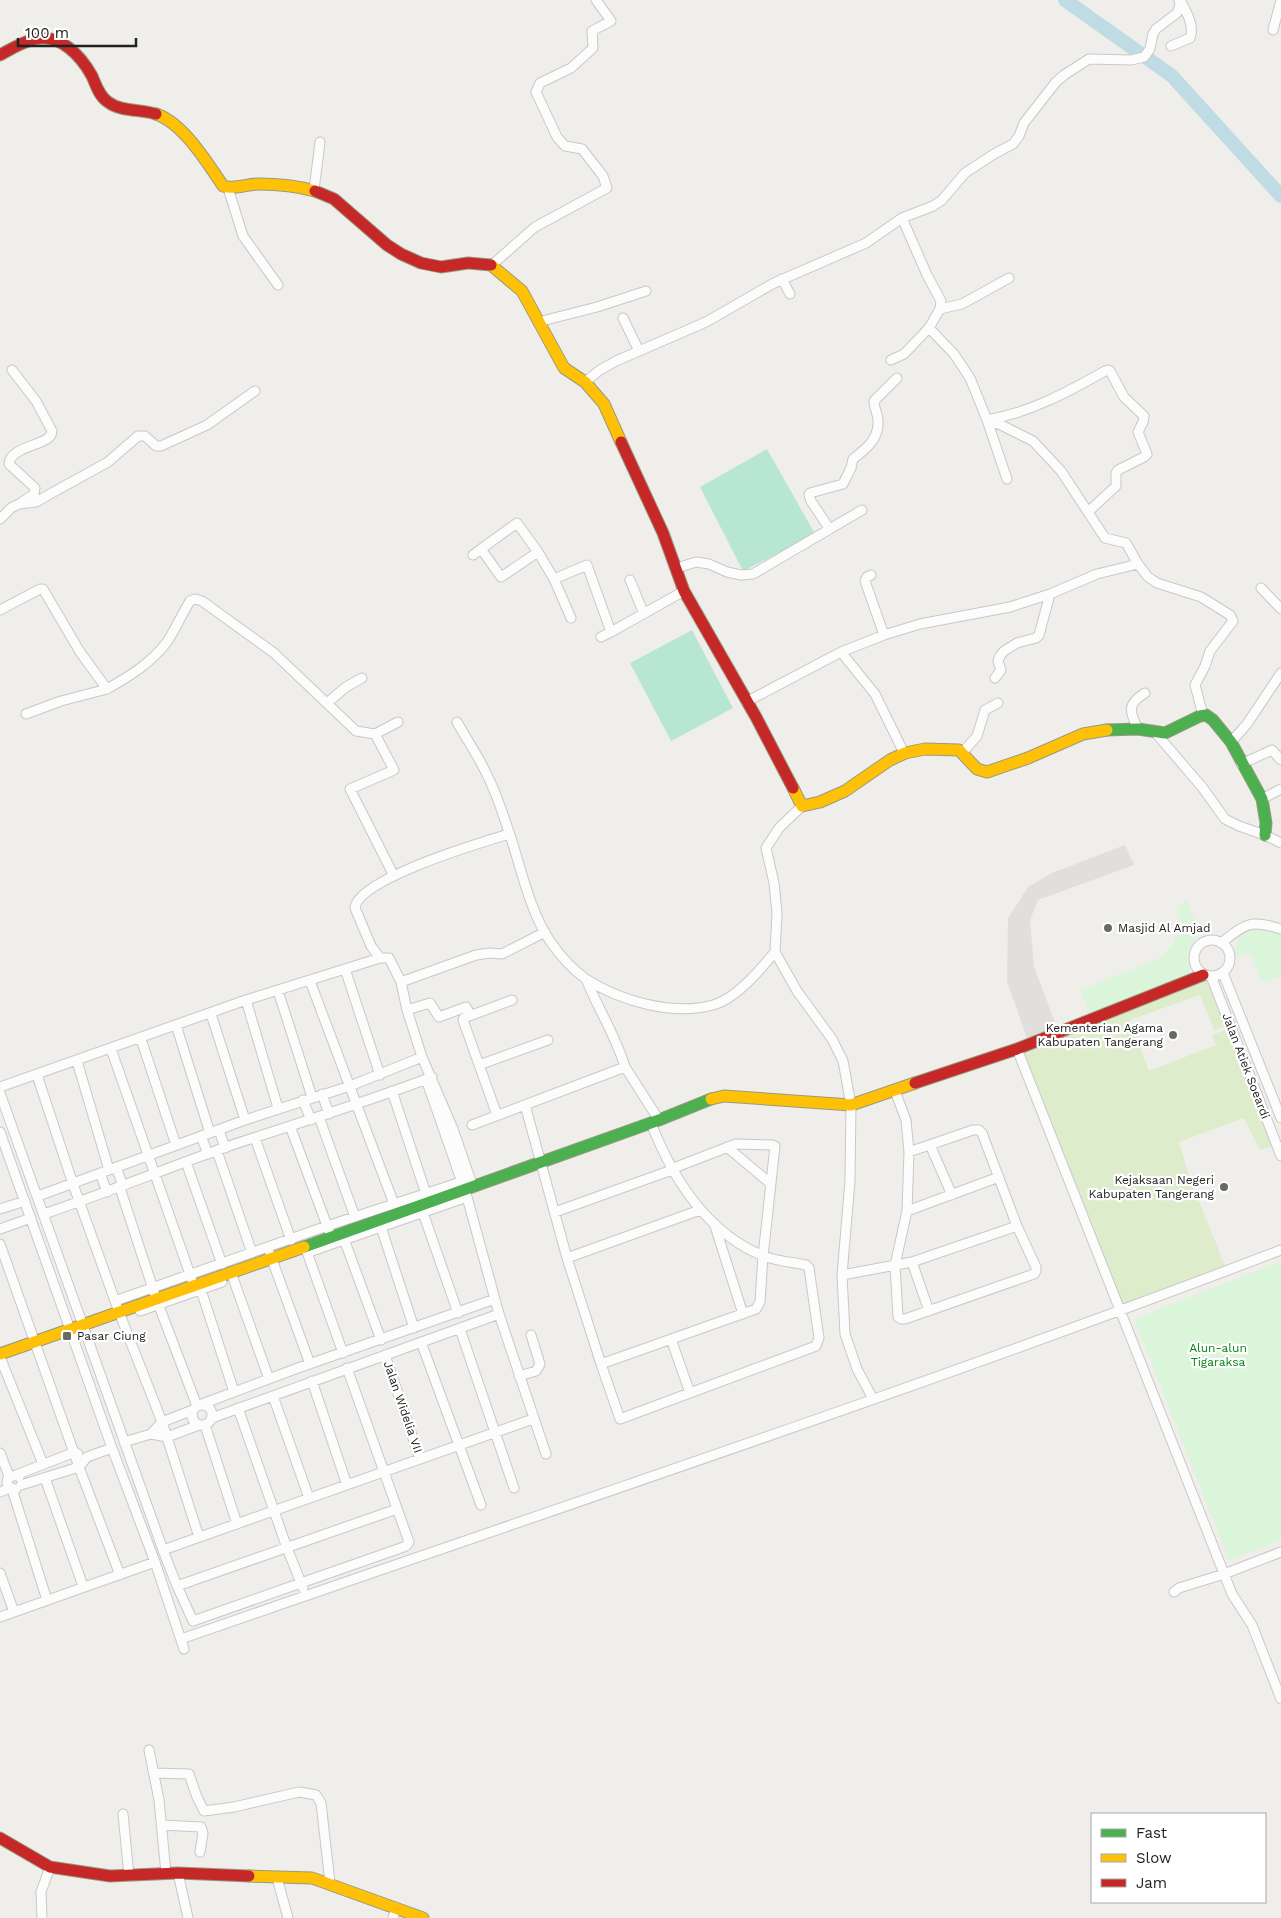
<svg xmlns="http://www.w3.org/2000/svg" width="1281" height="1918" font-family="'Work Sans',sans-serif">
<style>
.grass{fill:#ddeccb}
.park{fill:#daf5da}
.pitch{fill:#b7e6d2}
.parking{fill:#e0dfde}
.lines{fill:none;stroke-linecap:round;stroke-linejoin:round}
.river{stroke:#bfdbe3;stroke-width:14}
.street-casing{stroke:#c9c8c7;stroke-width:11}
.fast-casing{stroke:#999a82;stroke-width:13}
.slow-casing{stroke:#999a82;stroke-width:13}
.jam-casing{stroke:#999a82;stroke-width:13}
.street{stroke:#fdfcfc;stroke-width:9}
.fast{stroke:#4caf50;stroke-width:11}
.slow{stroke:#ffc107;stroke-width:11}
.jam{stroke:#c62828;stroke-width:11}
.poi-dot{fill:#6a6968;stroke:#fff;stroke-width:2}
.labels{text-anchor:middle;stroke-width:4.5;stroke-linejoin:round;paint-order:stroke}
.poi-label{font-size:12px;fill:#222;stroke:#fff;text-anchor:start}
.street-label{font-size:12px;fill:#222;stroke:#fff}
.park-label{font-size:12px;fill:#0c8416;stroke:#fff}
</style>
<rect width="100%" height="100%" fill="#f0eeeb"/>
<!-- grass -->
<path class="grass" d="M 1203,976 L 1211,978 L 1229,1025 L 1214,1030 L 1200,995 L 1130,1020 L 1149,1071 L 1216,1045 L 1212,1035 L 1231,1028 L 1275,1145 L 1260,1150 L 1244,1118 L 1179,1142 L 1189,1176 L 1225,1266 L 1121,1305 L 1018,1049 Z"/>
<!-- park -->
<path class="park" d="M 1187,900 L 1199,932 C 1191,951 1182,949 1190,971 L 1187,978 L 1090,1016 L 1080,990 L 1162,957 L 1173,943 L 1182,923 L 1176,908 Z
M 1258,927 L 1281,933 L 1281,976 L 1262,982 L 1251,953 L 1236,957 C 1232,943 1244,929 1258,927 Z
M 1281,1261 L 1281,1540 L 1229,1560 L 1134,1319 Z"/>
<!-- pitch -->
<path class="pitch" d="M 767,449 L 815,534 L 743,571 L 700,487 Z
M 692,630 L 733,708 L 671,741 L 630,663 Z"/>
<!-- parking -->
<path class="parking" d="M 1125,845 L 1134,865 L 1038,900 L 1030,920 L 1034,967 L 1058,1030 L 1028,1041 L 1007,981 L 1008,918 L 1028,887 L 1052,873 Z"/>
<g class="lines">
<!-- river -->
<path class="river" d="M 1065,0 L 1172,76 L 1281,196"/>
<defs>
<path id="street" d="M 1273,30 L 1281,0
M 1171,46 L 1190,38 C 1195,26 1186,11 1180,0
M 228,188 L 243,236 L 278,285
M 314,190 L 320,142
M 492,265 L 535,227 L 607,188 L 603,176 L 582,149 L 565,146 L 557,137 L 536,92 L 540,83 L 571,68 L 593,48 L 592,31 L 611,21 L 596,0
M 782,279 L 790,294
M 940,309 L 962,304 L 1009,278
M 623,318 L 639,351
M 538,322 L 597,307 L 646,291
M 929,328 L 954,354 L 970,378 L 987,420 C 1029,413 1068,392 1105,371 L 1108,370 L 1110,371 L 1124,397 L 1144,416 L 1143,422 L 1138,432 L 1147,454 L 1144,457 L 1118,470 L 1116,473 L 1116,486 L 1089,511
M 891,360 L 904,354 L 929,328 L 940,309 L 941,301 L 927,275 L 902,218
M 12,370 L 36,401 L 52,431 L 51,435 L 47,439 C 36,446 10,449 9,464 L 35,488 L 34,494 L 22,502
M 585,382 L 600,370 L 616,361 L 706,322 L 774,283 L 866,243 L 902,218 L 933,206 L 942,200 L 965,173 L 994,154 L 1013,144 L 1019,136 L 1024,123 L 1056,82 L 1064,75 L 1089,59 L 1131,60 L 1144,57 L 1150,49 L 1153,34 L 1156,29 L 1177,13 L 1180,6 L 1179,0
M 1007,479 L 987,420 L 1001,425 L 1033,441 L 1061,471 L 1105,538 L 1126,543 L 1138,564
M 0,519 L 11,508 L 19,504 L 36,502 L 50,494 L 108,462 L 138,436 L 145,436 L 156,446 L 161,446 L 207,425 L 255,391
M 829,528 L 811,501 L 809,495 L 810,493 L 843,484 L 851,468 L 853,459 C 866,449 879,439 878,421 C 878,414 874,408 874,401 L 897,378
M 481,549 L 517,523 L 538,552 L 554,579 L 587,565 L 611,632 L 684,591
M 473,555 L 481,549 L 501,577 L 538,552
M 677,568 L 696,562 L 709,564 L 727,572 L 741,575 L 753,574 L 862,510
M 871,575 L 867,577 L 865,581 L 884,635
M 554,579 L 571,618
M 630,580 L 644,614
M 1261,588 L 1281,609
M 0,610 L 40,589 L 43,589 L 80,652 L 107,689 L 61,701 L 26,714
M 601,637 L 611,632
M 841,652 L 875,694 L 904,753
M 995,678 L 1001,670 L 998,661 L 1000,656 L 1004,651 L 1017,643 L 1036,638 L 1039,635 L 1050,594
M 107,689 C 130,676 151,663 167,642 C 175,630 182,614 190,601 L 195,599 L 202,601 L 274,653 L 356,731 L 375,734 L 398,722
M 746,702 L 841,652 L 884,635 L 920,624 L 1010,607 L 1050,594 L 1097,574 L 1138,564 L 1148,577 L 1157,583 L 1201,597 L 1230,615 L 1233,621 L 1210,651 L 1205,666 L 1195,685 L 1203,715
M 327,703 L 346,687 L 362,678
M 457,722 C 467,740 479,757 487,775 C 497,794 503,815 510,835 C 521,868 530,912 550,941 C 559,954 573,970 586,979 C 620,1001 673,1016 713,1005 C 736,999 760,970 775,952
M 1138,729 C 1129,711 1127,704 1145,693
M 1154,731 L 1202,787 L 1225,819 L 1239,826 L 1265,835 L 1281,843
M 375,734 L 394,770 L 350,789 L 394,876
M 1231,742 L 1247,724 L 1281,673
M 963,752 L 977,736 L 985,710 L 998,703
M 1241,764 L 1272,750 L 1281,760
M 1262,799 L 1281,789
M 802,806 L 779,828 L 766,848 L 774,883 L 777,913 L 775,952 L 797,991 L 832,1039 L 843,1061 L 851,1105 L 850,1181 L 842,1275 L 845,1334 L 857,1369 L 873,1399
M1194 958a18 18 0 1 1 36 0a18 18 0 1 1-36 0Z
M 1221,943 C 1246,924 1249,919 1281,929
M 380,958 L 371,946 L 355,908 C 357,879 483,842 509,834
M 345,969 L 380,1075
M 1223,973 L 1281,1118
M 1211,976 L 1281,1156
M 586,979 C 598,1009 616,1036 625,1067
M 310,981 L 394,1204
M 401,982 L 476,955 L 490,953 L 502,954 L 545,932
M 278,991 L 312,1097
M 246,1000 L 278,1108
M 407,1010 L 430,1003 L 439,1017 L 466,1007 L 470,1014
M 211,1014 L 245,1120
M 176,1025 L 210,1133
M 141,1039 L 176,1145
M 111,1049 L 192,1280
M 1017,1049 L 1232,1594 L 1252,1625 L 1281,1699
M 77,1061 L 109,1170
M 479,1065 L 548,1040
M 37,1075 L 73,1184 L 119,1312 L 162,1422 L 199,1537
M 426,1079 L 467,1197 L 499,1314 L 546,1454
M 0,1087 L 246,1000 L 380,958 L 389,958 L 401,982 L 407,1010 L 422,1057 L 453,1129 L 473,1187
M 392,1091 L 426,1194
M 895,1091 L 906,1120 L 909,1152 L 907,1211 L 895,1265 L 898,1317 L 901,1319 L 905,1319 L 1034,1274 L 1036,1271 L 1036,1267 L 1017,1226 L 982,1133 L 979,1130 L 973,1130 L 909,1152
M 0,1093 L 163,1550 L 177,1586 L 193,1621 L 301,1583 L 287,1548 L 238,1408
M 322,1094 L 329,1114
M 303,1100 L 311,1120
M 525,1105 L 567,1258 L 601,1364 L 620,1419 L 816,1346 L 819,1338 L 809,1268 L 806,1265 C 792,1262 774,1261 761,1255 C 705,1231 672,1177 651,1123
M 497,1115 L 463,1020 L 464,1018 L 512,1000
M 319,1117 L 355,1217
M 472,1125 L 625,1067 L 659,1120
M 290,1126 L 329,1231
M 219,1130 L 225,1148
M 0,1132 L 112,1448 L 155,1562 L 184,1649
M 201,1136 L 208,1154
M 255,1138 L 291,1240
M 930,1145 L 952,1195
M 727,1147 L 771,1184
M 217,1151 L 252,1253
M 186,1162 L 222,1264
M 116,1167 L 123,1186
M 100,1173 L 107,1192
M 120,1188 L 156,1298 L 197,1406
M 38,1196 L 245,1120 L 350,1086 L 422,1057
M 421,1207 L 458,1313
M 0,1209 L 25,1201
M 907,1211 L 999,1177
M 555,1212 L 672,1170
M 44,1214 C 105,1193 165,1169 226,1147 C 295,1124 364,1103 432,1077
M 379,1221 L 414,1328
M 714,1223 L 743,1314
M 0,1229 L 31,1218
M 344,1239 L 381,1340
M 0,1244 L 79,1467 L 120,1575
M 312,1251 L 467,1197
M 307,1252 L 343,1353
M 270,1254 L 310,1364
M 567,1258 L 700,1210
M 912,1262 L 929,1311
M 842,1275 L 912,1262 L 1017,1226
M 233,1278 L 269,1379
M 201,1290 L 234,1392
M 115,1301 L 327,1226 L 467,1180
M 140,1311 L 222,1282
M 460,1329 L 514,1488
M 671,1339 L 690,1393
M 421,1342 L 481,1505
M 385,1355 L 420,1459
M 0,1357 L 43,1464
M 601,1364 L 756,1309 L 760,1302 L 763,1256 L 775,1146 L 772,1145 L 736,1144 L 671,1169
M 519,1376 L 536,1371 L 540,1364 L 531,1335
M 312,1381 L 347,1485
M 273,1396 L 309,1498
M 202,1404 L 298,1368 L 495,1299
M192 1415a10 10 0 1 1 20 0a10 10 0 1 1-20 0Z
M 212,1418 L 499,1314
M 205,1425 L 237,1524
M 151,1434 L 167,1437 L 199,1425
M 124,1442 L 151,1434 L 162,1422 L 193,1410
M 0,1453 L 9,1476
M 16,1475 L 75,1452 L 78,1454
M 45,1478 L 83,1586
M 21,1485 L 79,1467 L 87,1457 L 112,1448
M 10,1488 L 7,1483 L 8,1478 L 16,1475 L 19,1477
M 12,1489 L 47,1600
M 0,1492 L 10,1488 L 16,1489
M 163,1550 L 533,1419
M 0,1573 L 14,1612
M 177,1586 L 397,1509
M 303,1588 L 301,1583 L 398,1549 L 406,1546 L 409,1542 L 347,1368
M 1174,1592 L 1179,1588 L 1224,1574 L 1281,1552
M 0,1617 L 155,1562
M 181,1639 C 548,1511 918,1389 1281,1250
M 149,1750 L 159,1800 L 166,1873
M 154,1773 L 189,1774 L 197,1797 L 204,1811 L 234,1807 L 299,1792 L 316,1795 L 321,1803 L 330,1883
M 123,1814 L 129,1876
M 161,1825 L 201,1827 L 203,1833 L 200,1852
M 178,1873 L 188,1918
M 277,1878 L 288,1918
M 42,1918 L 41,1892 L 50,1867
M 393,1918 L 396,1907"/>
<path id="fast" d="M 1107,730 L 1138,729 L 1165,733 L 1200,716 L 1206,715 L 1213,720 L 1231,742 L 1262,799 L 1266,823 L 1265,835
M 304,1247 L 659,1120 L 711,1099"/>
<path id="slow" d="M 156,114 C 183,123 207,162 223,186 C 234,190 247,184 259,184 C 277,184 297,186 315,191
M 491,265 L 522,291 L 564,368 L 585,382 L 604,404 L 621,442
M 793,788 L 802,806 L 820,802 L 845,791 L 890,760 L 905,753 L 925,749 L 959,750 L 977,769 L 987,772 L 1028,758 L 1083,734 L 1107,730
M 711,1099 L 724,1096 L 851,1105 L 915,1083
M 0,1354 L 304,1247
M 249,1876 L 312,1878 L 423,1918"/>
<path id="jam" d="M 0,55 C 11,49 22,42 35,39 C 60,33 81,56 92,76 C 96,85 99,96 108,102 C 121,112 141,109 156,114
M 315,191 L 334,199 L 387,245 L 401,254 L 421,263 L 441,267 L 468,263 L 491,265
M 621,442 L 663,533 L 684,591 L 756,717 L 793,788
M 915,1083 L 1017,1049 L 1203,975
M 0,1838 L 50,1867 L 110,1876 L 178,1873 L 249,1876"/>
</defs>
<!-- street casing -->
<use href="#street" class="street-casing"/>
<!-- fast casing -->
<use href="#fast" class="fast-casing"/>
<!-- slow casing -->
<use href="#slow" class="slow-casing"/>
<!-- jam casing -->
<use href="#jam" class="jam-casing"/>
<!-- street -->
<use href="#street" class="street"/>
<!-- fast -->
<use href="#fast" class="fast"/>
<!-- slow -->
<use href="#slow" class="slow"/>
<!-- jam -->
<use href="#jam" class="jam"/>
</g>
<!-- markers -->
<g class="poi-dot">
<circle cx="1108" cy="928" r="5"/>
<circle cx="1173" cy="1035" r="5"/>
<circle cx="1224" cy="1187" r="5"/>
<rect x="62" y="1331" width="10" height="10" rx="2.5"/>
</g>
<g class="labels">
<!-- poi labels -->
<g class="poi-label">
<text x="1118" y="932">Masjid Al Amjad</text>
<text x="1163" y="1032" text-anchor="end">Kementerian Agama<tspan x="1163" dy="14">Kabupaten Tangerang</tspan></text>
<text x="1214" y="1184" text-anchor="end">Kejaksaan Negeri<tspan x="1214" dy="14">Kabupaten Tangerang</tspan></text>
<text x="77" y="1340">Pasar Ciung</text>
</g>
<!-- street labels -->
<g class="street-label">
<text transform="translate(1246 1066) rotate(69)" y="4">Jalan Atiek Soeardi</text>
<text transform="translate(403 1407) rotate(71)" y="4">Jalan Widelia VII</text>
</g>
<!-- park labels -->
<g class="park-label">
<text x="1218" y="1352">Alun-alun<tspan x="1218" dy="14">Tigaraksa</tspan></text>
</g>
</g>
<!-- legend -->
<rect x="1091" y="1813" width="175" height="90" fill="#ffffff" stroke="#a7a7a7"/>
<rect x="1101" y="1829" width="25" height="8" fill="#4caf50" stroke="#a7a7a7"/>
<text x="1136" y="1838" font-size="15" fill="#222222">Fast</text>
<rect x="1101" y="1854" width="25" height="8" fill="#ffc107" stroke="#a7a7a7"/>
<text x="1136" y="1863" font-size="15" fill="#222222">Slow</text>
<rect x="1101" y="1879" width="25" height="8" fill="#c62828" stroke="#a7a7a7"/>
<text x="1136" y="1888" font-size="15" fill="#222222">Jam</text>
<!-- scale -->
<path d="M18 38v8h118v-8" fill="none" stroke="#222222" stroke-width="2.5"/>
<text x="25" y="38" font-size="15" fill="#222222" stroke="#ffffff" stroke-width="4" paint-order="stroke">100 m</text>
</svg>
